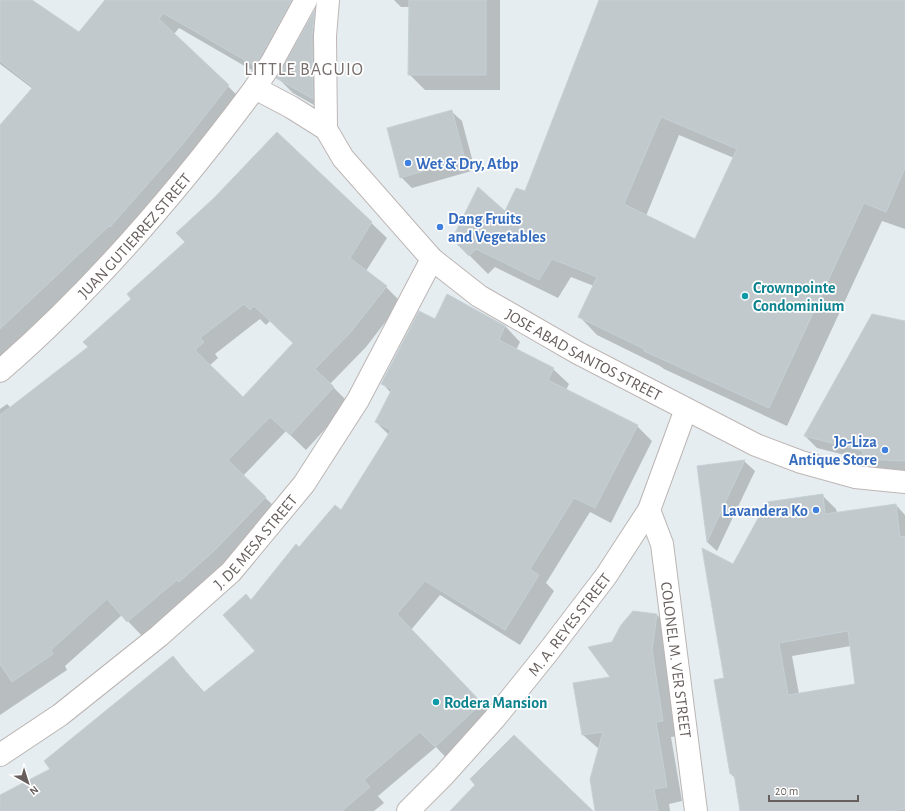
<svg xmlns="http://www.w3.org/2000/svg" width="905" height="811" font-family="'Alegreya Sans',sans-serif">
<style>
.shadow{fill:#0003;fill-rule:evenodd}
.building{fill:#c2c9cc;stroke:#c4d1d6;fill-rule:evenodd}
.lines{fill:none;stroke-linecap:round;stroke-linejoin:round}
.street-casing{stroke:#bbb5b3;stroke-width:24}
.secondary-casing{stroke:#beb6b4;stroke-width:24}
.street{stroke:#fff;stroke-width:22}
.secondary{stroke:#fff;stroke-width:22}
.shop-dot{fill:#3f7fe0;stroke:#fff;stroke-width:1.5}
.culture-dot{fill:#0f9aa8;stroke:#fff;stroke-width:1.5}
.labels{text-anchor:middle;stroke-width:3.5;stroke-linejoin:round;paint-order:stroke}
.shop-label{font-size:16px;font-weight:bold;fill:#366cbe;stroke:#fff;text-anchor:start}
.street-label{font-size:16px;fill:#675f5d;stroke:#fff}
.culture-label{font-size:16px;font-weight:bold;fill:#0d838f;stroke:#fff;text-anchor:start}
.quarter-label{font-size:18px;letter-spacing:1px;fill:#796f6e;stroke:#fff}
</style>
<rect width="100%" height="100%" fill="#e6edf1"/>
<!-- shadow -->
<path class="shadow" d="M 0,0 L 30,0 L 79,34 L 105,0 L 306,0 L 255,72 L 179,28 L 174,34 L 238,96 L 126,241 L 0,359 L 0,127 L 33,89 L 0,64 Z
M 394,0 L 500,0 L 500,90 L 425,90 L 409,74 L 410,7 L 401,7 Z
M 616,0 L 905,0 L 905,229 L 882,221 L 787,426 L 664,369 L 660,366 L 597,335 L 579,316 L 594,286 L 571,277 L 558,298 L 495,267 L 488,274 L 453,239 L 505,213 L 526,193 ZM 679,135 L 734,158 L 696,240 L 646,216 Z
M 313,27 L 328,42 L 328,113 L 293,93 L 278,78 L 290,58 Z
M 451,111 L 462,121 L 475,170 L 412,188 L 401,177 Z
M 277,133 L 387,238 L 366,271 L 386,287 L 401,302 L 366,347 L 330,384 L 349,403 L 306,450 L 286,431 L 243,476 L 281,513 L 143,637 L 122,615 L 65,666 L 67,670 L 0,715 L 0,409 L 7,404 L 11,408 L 89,347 L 186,242 L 215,199 ZM 260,319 L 266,325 L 270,321 L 294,344 L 243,398 L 209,366 L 218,358 L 215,354 Z
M 448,296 L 505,326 L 520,342 L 516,350 L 553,369 L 569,384 L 566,390 L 637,426 L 652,441 L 611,523 L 590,512 L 546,583 L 554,591 L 520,645 L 440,595 L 411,630 L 496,718 L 450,762 L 436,747 L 378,796 L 384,803 L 374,811 L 0,811 L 0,796 L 52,770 L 173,657 L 205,693 L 256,651 L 252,601 L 299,548 L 341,511 L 389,435 L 376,422 L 391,393 L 382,383 L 435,321 Z
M 872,315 L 905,322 L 905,473 L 876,471 L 865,460 L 817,448 L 805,436 Z
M 744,461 L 755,471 L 717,551 L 707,542 L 698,467 Z
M 822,495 L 836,509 L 837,513 L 896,505 L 905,515 L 905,811 L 741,811 L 736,779 L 731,774 L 725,679 L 733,565 ZM 851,646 L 856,685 L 799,694 L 792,656 Z
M 657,615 L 671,630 L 666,666 L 678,736 L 671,737 L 682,801 L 669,804 L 670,811 L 596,811 L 599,749 L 583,735 L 612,677 L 613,643 Z"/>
<!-- building -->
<path class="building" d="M 0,0 L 32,0 L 79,32 L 105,0 L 292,0 L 255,66 L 163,13 L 159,19 L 229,85 L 182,145 L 110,227 L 109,226 L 0,329 L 0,125 L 33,87 L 0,61 Z
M 409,0 L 486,0 L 486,75 L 408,75 Z
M 599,0 L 905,0 L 905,168 L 886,212 L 864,203 L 769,408 L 644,351 L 644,349 L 578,317 L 597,277 L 552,259 L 539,280 L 476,249 L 469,256 L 452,239 L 478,187 L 505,211 L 516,188 L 525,191 ZM 661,117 L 737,149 L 695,239 L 624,204 Z
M 315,10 L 312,36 L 313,99 L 276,78 Z
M 452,110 L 465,159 L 400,178 L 387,128 Z
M 277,132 L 372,222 L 350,258 L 387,286 L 351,332 L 315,369 L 334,387 L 290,435 L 270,417 L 228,460 L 266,497 L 214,551 L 179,582 L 177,580 L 127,622 L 107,599 L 51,650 L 53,654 L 12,682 L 0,664 L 0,415 L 88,347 L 83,342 L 131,299 L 127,294 L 185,242 L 176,233 L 214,198 ZM 244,304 L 250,310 L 254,306 L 293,343 L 243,397 L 195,350 L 204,342 L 200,338 Z
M 447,294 L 505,326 L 499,340 L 554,368 L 548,380 L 638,425 L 595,508 L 574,498 L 530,569 L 539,575 L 505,630 L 425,581 L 397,614 L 482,703 L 435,747 L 420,732 L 364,780 L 370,787 L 342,811 L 0,811 L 0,795 L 50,769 L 44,761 L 173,656 L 203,693 L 255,651 L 223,615 L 246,594 L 251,600 L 296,544 L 299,547 L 335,505 L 341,510 L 391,430 L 375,422 L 392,389 L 381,384 L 419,311 L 435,319 Z
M 872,314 L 905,321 L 905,461 L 862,459 L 863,451 L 804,436 Z
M 745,460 L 707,542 L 697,466 Z
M 823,494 L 825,514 L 896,504 L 900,537 L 905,536 L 905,809 L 890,811 L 740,811 L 734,774 L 730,774 L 714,680 L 724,678 L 702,548 L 733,564 L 767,502 ZM 848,631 L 855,684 L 788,695 L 779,643 Z
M 633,611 L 657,614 L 652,650 L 663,721 L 656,722 L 667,787 L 654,789 L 658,811 L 595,811 L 590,779 L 603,732 L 582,735 L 573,683 L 610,677 L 588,647 L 612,642 L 621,625 Z
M 514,735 L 593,811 L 450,811 L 475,785 L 470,779 Z"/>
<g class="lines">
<defs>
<g id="street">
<path id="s1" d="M 0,371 C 96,288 179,190 255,88"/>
<path id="s2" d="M 649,510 L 662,544 L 696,811"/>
<path id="s3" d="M 0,755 L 60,715 L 159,636 L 231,572 L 304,484 L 358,400 L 432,259"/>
<path id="s4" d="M 408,811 L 444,775 L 495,718 L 548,652 L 606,576 L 649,510 L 686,409"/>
</g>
<g id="secondary">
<path id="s5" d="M 306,0 L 272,62 L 255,88 L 291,107 L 326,129 L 343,158 L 432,259 L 479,296 L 578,353 L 756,445 L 801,462 L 855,477 L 905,482"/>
<path d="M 326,129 L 325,36 L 328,0"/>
</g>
</defs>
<!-- street casing -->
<use href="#street" class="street-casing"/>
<!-- secondary casing -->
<use href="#secondary" class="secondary-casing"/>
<!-- street -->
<use href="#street" class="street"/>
<!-- secondary -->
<use href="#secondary" class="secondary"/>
</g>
<!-- markers -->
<g class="shop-dot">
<circle cx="408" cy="163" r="4"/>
<circle cx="440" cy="227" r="4"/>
<circle cx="885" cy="450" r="4"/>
<circle cx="816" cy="510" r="4"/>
</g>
<g class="culture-dot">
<circle cx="745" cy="296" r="4"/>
<circle cx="436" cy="702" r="4"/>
</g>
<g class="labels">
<!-- shop labels -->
<g class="shop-label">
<text x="416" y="169">Wet &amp; Dry, Atbp</text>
<text x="448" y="224">Dang Fruits<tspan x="448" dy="18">and Vegetables</tspan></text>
<text x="877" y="447" text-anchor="end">Jo-Liza<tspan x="877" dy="18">Antique Store</tspan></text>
<text x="808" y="516" text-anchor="end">Lavandera Ko</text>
</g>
<!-- street labels -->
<g class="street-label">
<text dy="6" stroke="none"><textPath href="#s1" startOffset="191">JUAN GUTIERREZ STREET</textPath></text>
<text dy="6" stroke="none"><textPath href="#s5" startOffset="532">JOSE ABAD SANTOS STREET</textPath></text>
<text dy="6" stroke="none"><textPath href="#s3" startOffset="334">J. DE MESA STREET</textPath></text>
<text dy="6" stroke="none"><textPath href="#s4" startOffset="247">M. A. REYES STREET</textPath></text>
<text dy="6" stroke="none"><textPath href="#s2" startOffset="153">COLONEL M. VER STREET</textPath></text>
</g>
<!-- culture labels -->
<g class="culture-label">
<text x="753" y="293">Crownpointe<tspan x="753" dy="18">Condominium</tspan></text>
<text x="444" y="708">Rodera Mansion</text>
</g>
<!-- quarter labels -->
<g class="quarter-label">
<text x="304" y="75">LITTLE BAGUIO</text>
</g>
</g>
<!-- north arrow -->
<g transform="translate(28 783) rotate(141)" stroke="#ffffff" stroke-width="3" paint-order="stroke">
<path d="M0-3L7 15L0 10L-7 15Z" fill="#675f5d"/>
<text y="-6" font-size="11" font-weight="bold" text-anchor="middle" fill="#675f5d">N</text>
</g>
<!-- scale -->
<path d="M769 795v6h89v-6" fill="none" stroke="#675f5d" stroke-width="2"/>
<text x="775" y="795" font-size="12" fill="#675f5d" stroke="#ffffff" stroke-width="3" paint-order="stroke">20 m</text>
</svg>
